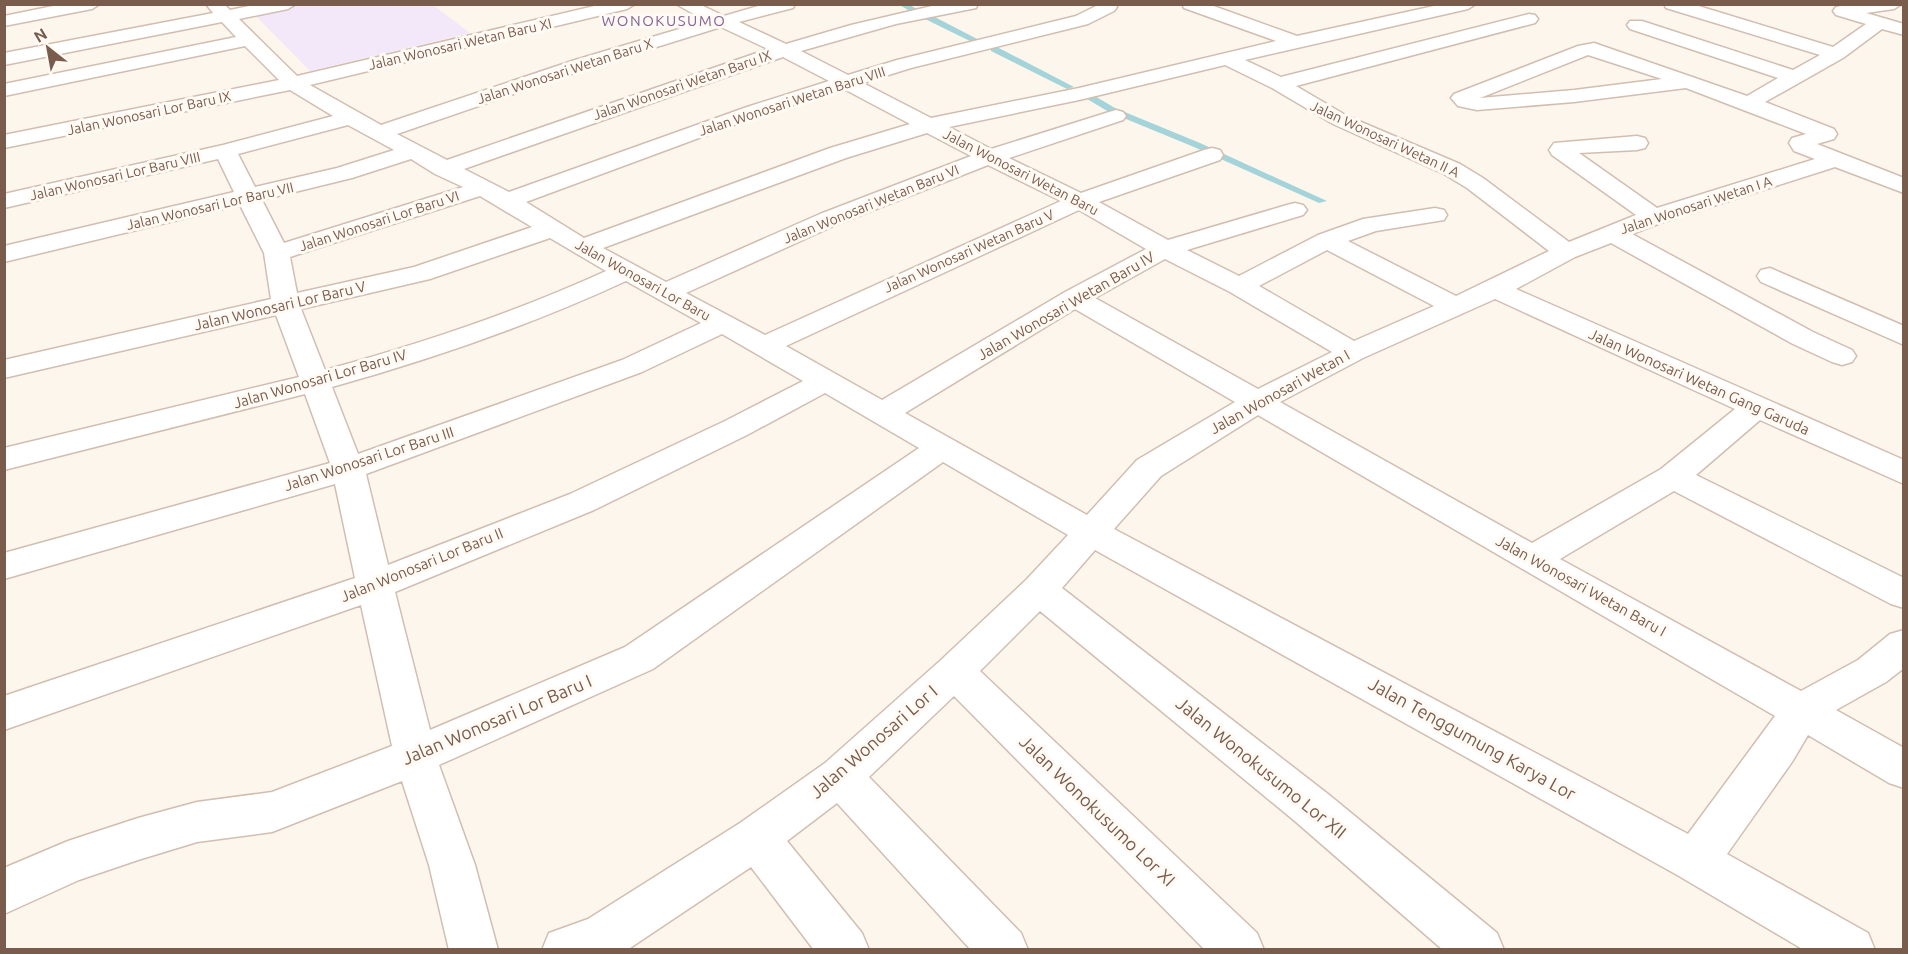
<svg xmlns="http://www.w3.org/2000/svg" width="1908" height="954" font-family="Ubuntu,sans-serif">
<style>
.education{fill:#f3e8fa}
.lines{fill:none;stroke-linecap:round;stroke-linejoin:round}
.stream{fill:#a5d3da;fill-rule:evenodd}
.minor-casing{stroke:#d1beb0;stroke-width:3}
.minor{fill:#fff;fill-rule:evenodd}
.labels{text-anchor:middle;stroke-width:6;stroke-linejoin:round;paint-order:stroke}
.far-street-label{font-size:14px;fill:#7a5c4d;stroke:#fffaf3}
.far-quarter-label{font-size:15px;letter-spacing:1.5px;fill:#846695;stroke:#fffaf3}
.street-label{font-size:15px;fill:#7a5c4d;stroke:#fffaf3}
.near-street-label{font-size:18px;fill:#7a5c4d;stroke:#fffaf3}
</style>
<rect width="100%" height="100%" fill="#fdf6ec"/>
<!-- education -->
<path class="education" d="M 301,5 L 433,5 L 470,33 L 310,71 L 254,14 Z"/>
<g class="lines">
<!-- stream -->
<path class="stream" d="M 898,4 L 908,4 L 920,11 L 913,13 Z
M 921,13 L 927,13 L 983,42 L 976,44 L 921,17 Z
M 991,47 L 997,47 L 1074,87 L 1067,89 L 991,51 Z
M 1082,92 L 1088,92 L 1115,108 L 1200,143 L 1327,201 L 1319,203 L 1194,147 L 1109,112 L 1082,96 Z"/>
<defs>
<path id="minor" d="M 63,4 L 100,4 L 92,9 L 4,26 L 4,16 Z
M 206,4 L 224,4 L 230,10 L 259,4 L 296,4 L 288,9 L 239,19 L 297,76 L 603,4 L 635,4 L 627,9 L 310,85 L 381,125 L 575,60 L 706,21 L 676,4 L 699,4 L 724,16 L 765,4 L 795,4 L 793,8 L 739,22 L 786,44 L 851,25 L 932,6 L 978,4 L 976,8 L 896,24 L 801,51 L 848,75 L 897,60 L 1076,16 L 1100,4 L 1115,4 L 1117,7 L 1114,11 L 1088,24 L 911,68 L 863,83 L 931,118 L 1079,88 L 1276,41 L 1184,8 L 1182,4 L 1208,4 L 1297,36 L 1443,4 L 1476,4 L 1468,9 L 1245,60 L 1281,77 L 1529,14 L 1535,15 L 1538,19 L 1535,23 L 1296,86 L 1347,116 L 1460,164 L 1483,178 L 1569,242 L 1636,215 L 1552,155 L 1549,150 L 1554,143 L 1637,136 L 1645,138 L 1648,143 L 1645,148 L 1637,150 L 1579,153 L 1657,208 L 1815,159 L 1794,151 L 1789,143 L 1792,138 L 1806,134 L 1686,88 L 1574,102 L 1477,110 L 1458,106 L 1451,98 L 1454,94 L 1578,46 L 1594,43 L 1747,96 L 1778,78 L 1630,29 L 1627,25 L 1630,21 L 1642,21 L 1793,70 L 1820,55 L 1666,8 L 1664,4 L 1692,4 L 1833,47 L 1866,24 L 1836,15 L 1833,11 L 1836,7 L 1852,4 L 1902,4 L 1894,9 L 1866,13 L 1904,24 L 1904,35 L 1882,29 L 1843,58 L 1765,102 L 1834,129 L 1837,134 L 1834,139 L 1817,144 L 1904,178 L 1904,193 L 1835,167 L 1663,222 L 1632,234 L 1813,332 L 1852,350 L 1856,356 L 1852,362 L 1842,365 L 1832,362 L 1793,344 L 1611,243 L 1575,257 L 1516,289 L 1904,460 L 1904,484 L 1760,420 L 1696,475 L 1904,578 L 1904,608 L 1891,604 L 1674,491 L 1560,559 L 1801,691 L 1858,660 L 1890,634 L 1904,630 L 1904,668 L 1886,682 L 1836,710 L 1904,748 L 1904,788 L 1889,783 L 1808,735 L 1792,762 L 1727,854 L 1868,933 L 1875,950 L 1804,950 L 1679,876 L 1095,550 L 1062,588 L 1328,794 L 1497,933 L 1504,950 L 1443,950 L 1296,822 L 1040,611 L 980,671 L 1257,933 L 1264,950 L 1205,950 L 954,696 L 869,777 L 1021,933 L 1028,950 L 971,950 L 837,803 L 787,841 L 862,933 L 869,950 L 814,950 L 751,867 L 627,950 L 542,950 L 549,933 L 588,919 L 740,823 L 825,763 L 941,660 L 1026,580 L 1068,535 L 943,462 L 653,669 L 439,765 L 475,865 L 498,950 L 449,950 L 429,865 L 402,781 L 272,832 L 197,842 L 138,860 L 79,880 L 4,914 L 4,868 L 68,841 L 138,818 L 197,802 L 272,792 L 392,746 L 361,605 L 4,730 L 4,696 L 355,578 L 335,484 L 4,579 L 4,553 L 330,463 L 305,394 L 4,470 L 4,448 L 299,377 L 276,315 L 4,378 L 4,360 L 271,299 L 264,253 L 240,205 L 4,262 L 4,246 L 234,192 L 218,159 L 4,208 L 4,194 L 223,145 L 333,116 L 290,90 L 4,148 L 4,135 L 279,80 L 245,46 L 4,96 L 4,84 L 236,37 L 222,22 L 4,65 L 4,53 L 213,13 ZM 721,27 L 768,49 L 447,160 L 397,134 L 589,68 ZM 1588,55 L 1662,79 L 1574,90 L 1480,98 ZM 783,57 L 829,81 L 747,107 L 509,192 L 464,169 ZM 1225,65 L 1272,88 L 1333,124 L 1444,174 L 1467,188 L 1549,251 L 1456,296 L 1348,241 L 1376,231 L 1444,220 L 1447,215 L 1444,210 L 1435,208 L 1363,219 L 1318,235 L 1239,276 L 1187,250 L 1303,215 L 1307,210 L 1303,205 L 1295,203 L 1287,205 L 1168,240 L 1099,202 L 1220,160 L 1223,155 L 1220,150 L 1212,148 L 1204,150 L 1081,193 L 1009,158 L 1123,120 L 1126,116 L 1123,112 L 1116,110 L 1109,112 L 991,149 L 949,127 L 1079,100 ZM 844,89 L 910,124 L 830,148 L 584,238 L 526,202 L 761,115 ZM 348,125 L 394,150 L 337,168 L 255,187 L 238,154 ZM 927,133 L 971,156 L 820,214 L 666,282 L 603,248 L 846,158 ZM 411,159 L 435,174 L 463,187 L 284,243 L 262,200 L 352,178 ZM 988,165 L 1061,201 L 765,335 L 686,293 L 838,224 ZM 480,196 L 532,227 L 414,267 L 297,293 L 290,257 ZM 1079,210 L 1146,249 L 1065,292 L 882,400 L 786,346 ZM 550,238 L 606,271 C 516,312 421,344 325,370 L 301,309 L 430,279 ZM 1327,250 L 1434,306 L 1354,341 L 1259,286 ZM 1165,259 L 1230,292 L 1332,352 L 1258,389 L 1095,298 ZM 626,281 L 701,323 L 622,360 L 358,454 L 332,387 C 432,359 531,325 626,281 ZM 1495,299 L 1735,409 L 1661,469 L 1532,543 L 1280,402 L 1363,358 ZM 1075,309 L 1235,402 L 1137,460 L 1087,515 L 905,413 ZM 722,334 L 803,381 L 725,421 L 570,494 L 388,565 L 366,474 L 642,372 ZM 825,393 L 919,448 L 625,647 L 430,730 L 395,592 L 594,510 L 747,435 ZM 1258,415 L 1775,716 L 1688,834 L 1114,529 L 1161,476 Z
M 1770,268 L 1904,326 L 1904,345 L 1761,282 L 1757,276 L 1761,270 Z"/>
</defs>
<!-- minor casing -->
<use href="#minor" class="minor-casing"/>
<!-- minor -->
<use href="#minor" class="minor"/>
</g>
<g class="labels">
<!-- far-street labels -->
<g class="far-street-label">
<text transform="translate(460 44) rotate(-13)" y="5">Jalan Wonosari Wetan Baru XI</text>
<text transform="translate(565 71) rotate(-18)" y="5">Jalan Wonosari Wetan Baru X</text>
<text transform="translate(682 85) rotate(-19)" y="5">Jalan Wonosari Wetan Baru IX</text>
<text transform="translate(792 101) rotate(-18)" y="5">Jalan Wonosari Wetan Baru VIII</text>
<text transform="translate(149 113) rotate(-12)" y="5">Jalan Wonosari Lor Baru IX</text>
<text transform="translate(1385 139) rotate(25)" y="5">Jalan Wonosari Wetan II A</text>
<text transform="translate(1021 172) rotate(27)" y="5">Jalan Wonosari Wetan Baru</text>
<text transform="translate(115 176) rotate(-13)" y="5">Jalan Wonosari Lor Baru VIII</text>
<text transform="translate(871 204) rotate(-22)" y="5">Jalan Wonosari Wetan Baru VI</text>
<text transform="translate(1696 205) rotate(-18)" y="5">Jalan Wonosari Wetan I A</text>
<text transform="translate(210 206) rotate(-13)" y="5">Jalan Wonosari Lor Baru VII</text>
<text transform="translate(379 221) rotate(-18)" y="5">Jalan Wonosari Lor Baru VI</text>
<text transform="translate(969 251) rotate(-24)" y="5">Jalan Wonosari Wetan Baru V</text>
<text transform="translate(643 280) rotate(29)" y="5">Jalan Wonosari Lor Baru</text>
</g>
<!-- far-quarter labels -->
<g class="far-quarter-label">
<text x="664" y="26">WONOKUSUMO</text>
</g>
<!-- street labels -->
<g class="street-label">
<text transform="translate(280 306) rotate(-13)" y="5">Jalan Wonosari Lor Baru V</text>
<text transform="translate(1066 306) rotate(-30)" y="5">Jalan Wonosari Wetan Baru IV</text>
<text transform="translate(320 379) rotate(-16)" y="5">Jalan Wonosari Lor Baru IV</text>
<text transform="translate(1699 382) rotate(24)" y="5">Jalan Wonosari Wetan Gang Garuda</text>
<text transform="translate(1280 392) rotate(-29)" y="5">Jalan Wonosari Wetan I</text>
<text transform="translate(369 459) rotate(-18)" y="5">Jalan Wonosari Lor Baru III</text>
<text transform="translate(422 565) rotate(-22)" y="5">Jalan Wonosari Lor Baru II</text>
<text transform="translate(1581 586) rotate(29)" y="5">Jalan Wonosari Wetan Baru I</text>
</g>
<!-- near-street labels -->
<g class="near-street-label">
<text transform="translate(497 720) rotate(-23)" y="6">Jalan Wonosari Lor Baru I</text>
<text transform="translate(1472 739) rotate(29)" y="6">Jalan Tenggumung Karya Lor</text>
<text transform="translate(874 742) rotate(-41)" y="6">Jalan Wonosari Lor I</text>
<text transform="translate(1261 768) rotate(39)" y="6">Jalan Wonokusumo Lor XII</text>
<text transform="translate(1097 811) rotate(44)" y="6">Jalan Wonokusumo Lor XI</text>
</g>
</g>
<!-- border -->
<rect width="1908" height="954" fill="none" stroke="#7a5c4d" stroke-width="12"/>
<!-- north arrow -->
<g transform="translate(48 48) rotate(329)" stroke="#fffaf3" stroke-width="4.5" paint-order="stroke">
<path d="M0-4.5L10 22L0 15L-10 22Z" fill="#7a5c4d"/>
<text y="-9" font-size="16" font-weight="bold" text-anchor="middle" fill="#7a5c4d">N</text>
</g>
</svg>
